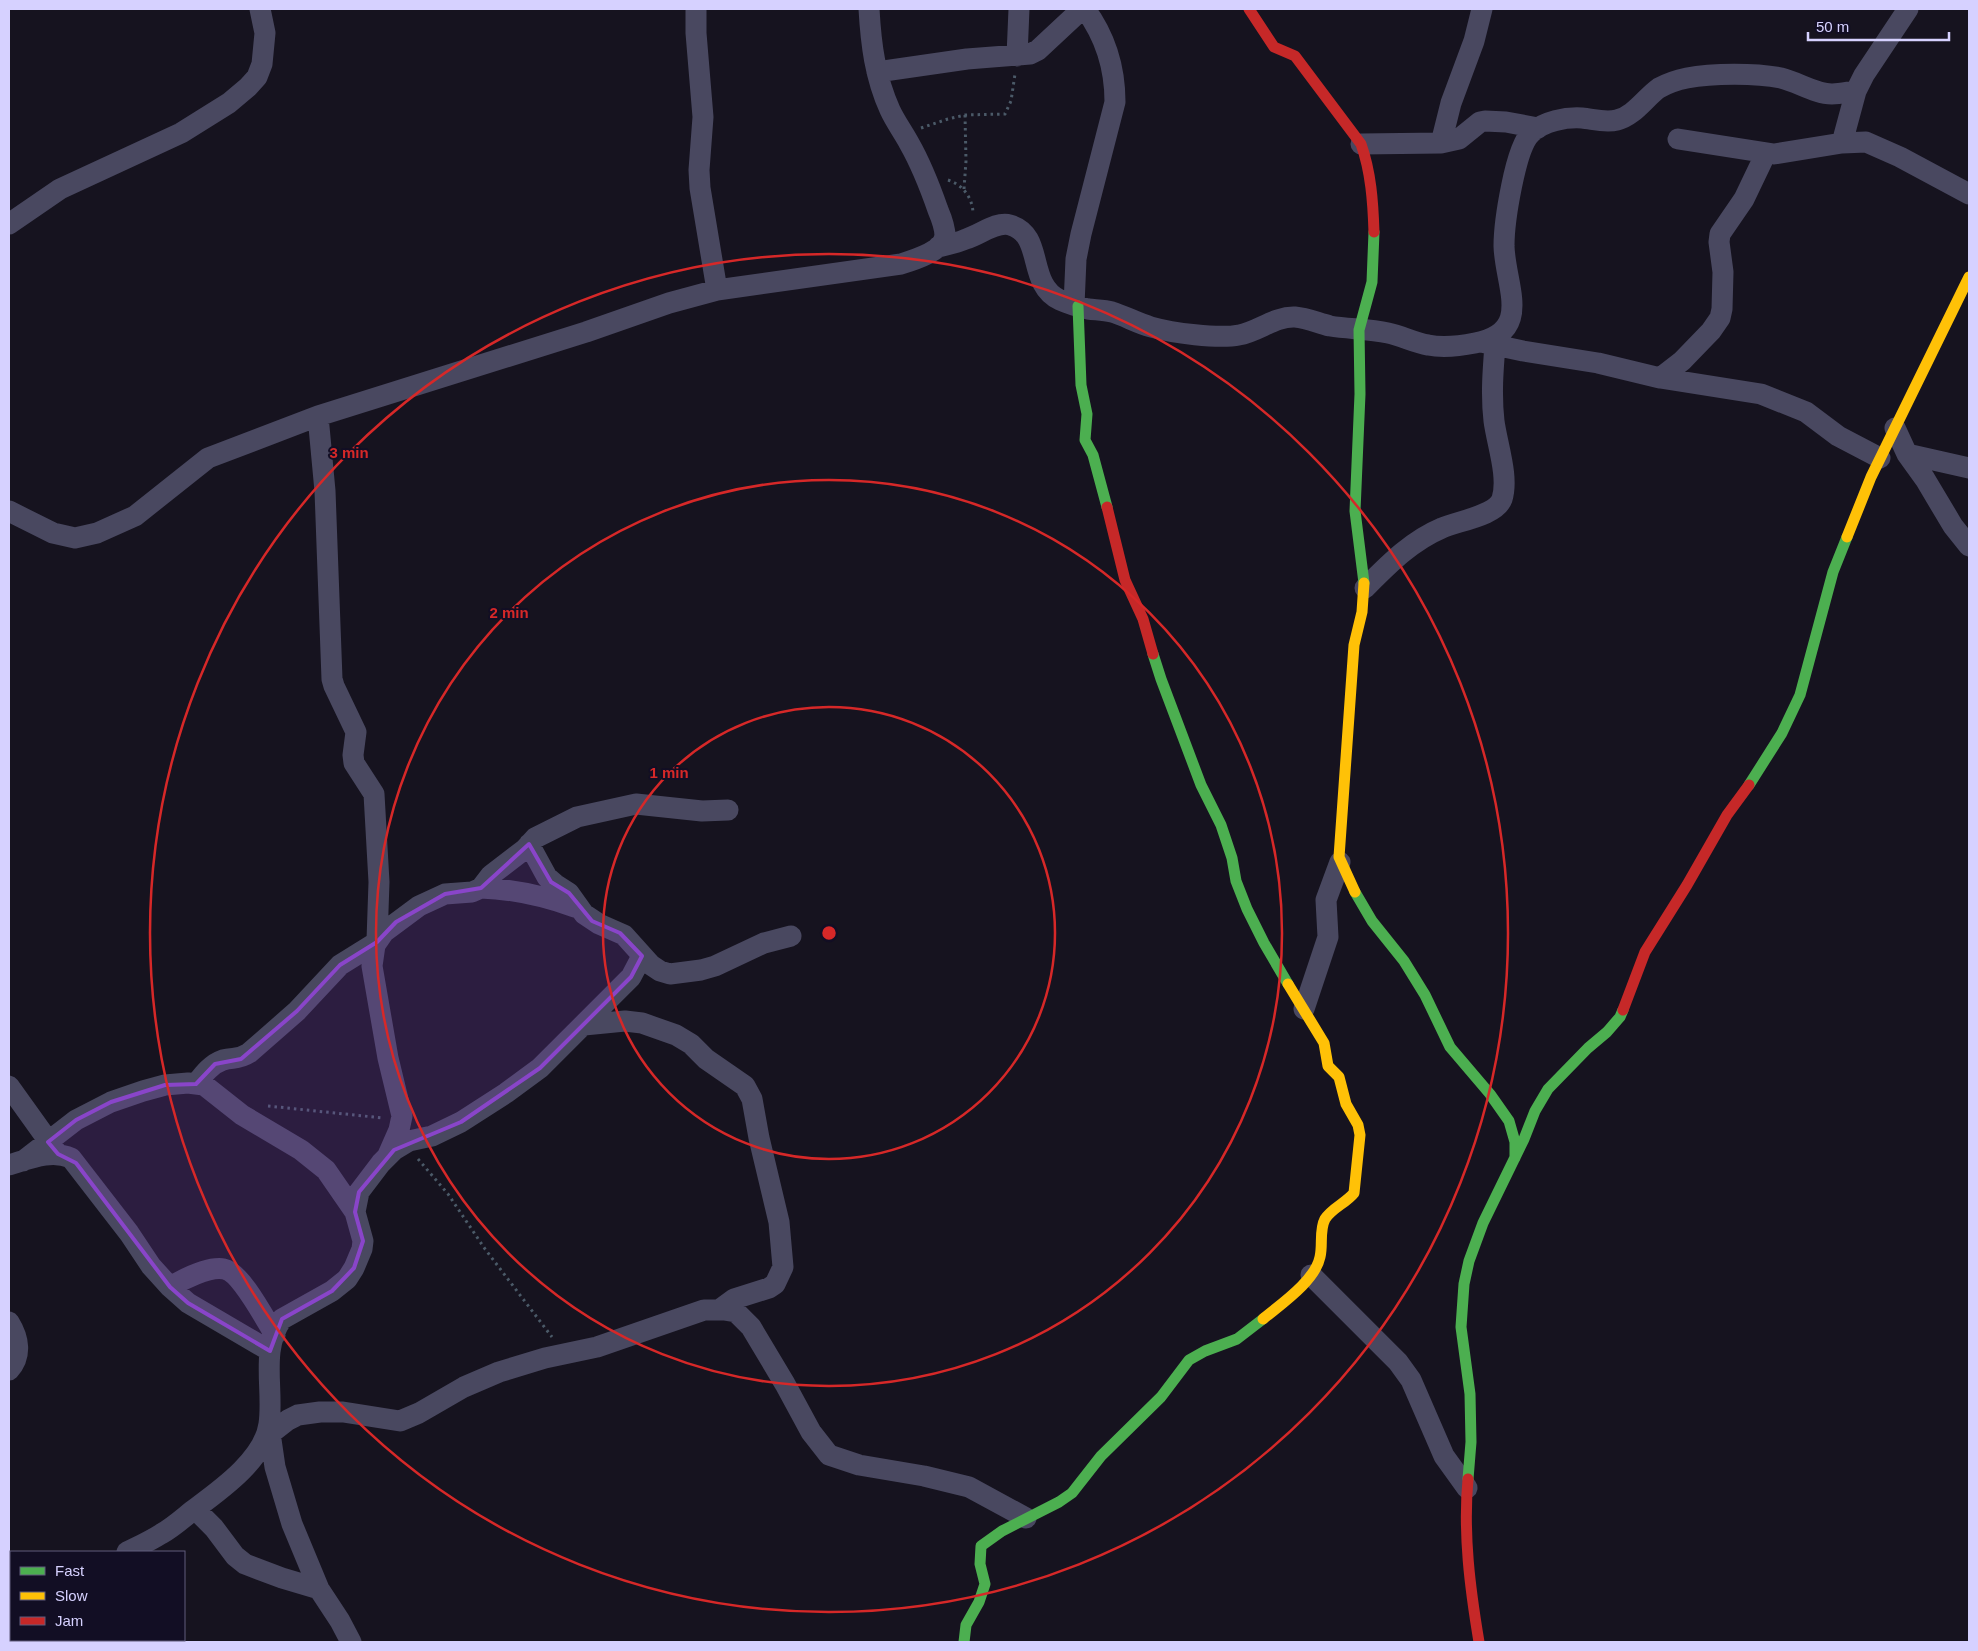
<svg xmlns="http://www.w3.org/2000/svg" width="1978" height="1651" font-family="Helvetica,sans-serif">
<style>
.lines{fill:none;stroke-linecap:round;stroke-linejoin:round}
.path{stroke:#4b5a68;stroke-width:3;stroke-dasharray:2.5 4;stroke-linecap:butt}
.street{stroke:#494860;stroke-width:21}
.fast{stroke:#4caf50;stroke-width:11}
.slow{stroke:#ffc107;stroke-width:11}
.jam{stroke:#c62828;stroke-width:11}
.marked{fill:#8945c9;fill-opacity:0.2;stroke:#8945c9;stroke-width:4;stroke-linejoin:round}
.ring{fill:none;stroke:#d62828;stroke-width:2.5}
.centre{fill:#d62828;stroke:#120e24;stroke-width:2.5}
.ring-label{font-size:15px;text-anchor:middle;font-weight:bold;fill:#d62828;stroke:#120e24;stroke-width:4;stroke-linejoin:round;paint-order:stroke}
</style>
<rect width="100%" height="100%" fill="#16131f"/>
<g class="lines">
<!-- path -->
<path class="path" d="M 921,128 L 948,119 L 965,115 L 1005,114 L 1011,101 L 1015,74
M 948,180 C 963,185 973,198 973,214
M 964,189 L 966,161 L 965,115
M 268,1106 L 383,1118
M 418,1159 L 448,1194 L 485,1249 L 552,1337
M 127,1642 L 128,1640"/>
<!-- street -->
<path class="street" d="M 696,9 L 696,33 L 703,117 L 699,170 L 700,188 L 717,290
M 1017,56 L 1019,9
M 877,72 L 967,59 L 1030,54 L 1038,50 L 1082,9
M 1678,139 L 1774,154 L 1842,143 L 1866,142 L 1900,157 L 1969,194
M 1441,143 L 1451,103 L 1474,41 L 1482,9
M 1842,143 L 1856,91 L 1864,75 L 1908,9
M 1361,144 L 1441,143 L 1459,139 L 1480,122 L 1485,121 L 1506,122 L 1538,128
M 9,224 L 60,189 L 181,133 L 229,103 L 248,87 L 257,77 L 262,64 L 265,33 L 260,9
M 938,247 C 947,245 957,243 966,239 C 980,235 996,221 1010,225 C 1045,235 1026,284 1060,300 C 1069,304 1079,307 1088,309 C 1096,310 1104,310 1112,312 C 1125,316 1137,323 1151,327 C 1172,333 1218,339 1239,335 C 1258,332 1275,316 1295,317 C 1307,318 1318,323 1330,326 C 1349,329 1369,329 1388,333 C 1402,336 1415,343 1428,345 C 1443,348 1460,346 1475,343 C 1534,332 1505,286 1504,246 C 1504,223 1515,148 1531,133 C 1544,121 1566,117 1582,118 C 1593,119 1605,123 1617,120 C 1634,116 1645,98 1659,88 C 1668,83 1677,80 1687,78 C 1712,73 1757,73 1781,78 C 1798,82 1815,94 1832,94 C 1840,94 1848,92 1856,91
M 1074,305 L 1076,259 L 1081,234 L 1115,102 C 1115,69 1105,36 1085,9
M 1481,342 L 1523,351 L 1598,363 L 1660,378 L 1761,394 L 1806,412 L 1838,436 L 1880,458
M 1660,378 L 1682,361 L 1711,331 L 1720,318 L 1722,309 L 1723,272 L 1719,242 L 1720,234 L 1744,199 L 1766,153
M 318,416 L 325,491 L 332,679 L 334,686 L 356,732 L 353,755 L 354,763 L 374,794 L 379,882 L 377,940
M 1895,428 L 1907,454 L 1925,479 L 1953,526 L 1969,546
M 1907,454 L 1969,468
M 9,511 L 53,533 L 75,538 L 97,533 L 135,516 L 208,458 L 318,416 L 586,332 L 669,303 L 717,290 L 901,264 C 914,260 943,251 945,236 C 945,228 941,217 938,210 C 930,187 921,164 909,143 C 903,132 895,121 890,110 C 875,77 871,44 869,9
M 1365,588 C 1388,565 1411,541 1442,528 C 1457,521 1496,516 1502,499 C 1509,477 1497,444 1494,421 C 1491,395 1493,370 1495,345
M 529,844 L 547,877 L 555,884 L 569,893 L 584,914 L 599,924 L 624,935 L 651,965 L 660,971 L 670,974 L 701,970 L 715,966 L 764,943 L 791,936
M 481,888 C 514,889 544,896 575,907
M 1304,1009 L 1328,937 L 1326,900 L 1340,862
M 584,1025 L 625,1021 L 642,1023 L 676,1035 L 691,1044 L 706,1059 L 745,1086 L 752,1099 L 759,1138 L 779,1222 L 783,1267 L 775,1284 L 769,1288 L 734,1299 L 719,1310
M 196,1084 C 203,1075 211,1064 223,1060 C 234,1057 238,1060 249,1053 L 297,1011 L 340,965 L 377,942
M 9,1086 L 57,1153
M 388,1155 L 399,1130 L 402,1116 L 388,1058 L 372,966 L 375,945 L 384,932 L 419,906 L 445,894 L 472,892 L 481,888 L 491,875 L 525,849 L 535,838 L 577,817 L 636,804 L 702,811 L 728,810
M 23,1161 L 76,1120 L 111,1102 L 143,1091 L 165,1085 L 188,1083 L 204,1085 L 242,1115 L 301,1150 L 326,1170 L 355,1212
M 9,1165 C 29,1159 51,1149 71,1158 L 129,1233 L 151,1266 L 170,1287 L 188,1303 L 270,1351
M 1311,1275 L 1398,1362 L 1411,1380 L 1444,1456 L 1467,1488
M 170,1287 C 182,1280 209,1266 224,1269 C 241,1272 266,1321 275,1335
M 9,1322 C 19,1338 22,1356 9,1370
M 269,1426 L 275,1467 L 292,1524 L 319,1589 L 340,1621 L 351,1642
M 270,1434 L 288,1420 L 298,1415 L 320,1412 L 343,1412 L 400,1421 L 419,1413 L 464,1387 L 499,1372 L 545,1358 L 597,1347 L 704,1310 L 724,1310 L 736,1312 L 751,1327 L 785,1384 L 811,1432 L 829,1455 L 859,1465 L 924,1476 L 969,1487 L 1026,1518
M 195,1509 L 214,1528 L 235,1556 L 245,1564 L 282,1578 L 319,1589
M 127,1552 C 139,1546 150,1541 161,1534 C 172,1528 182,1519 192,1511 C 219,1491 264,1460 269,1424 C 274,1389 260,1350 282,1319 L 332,1291 L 347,1279 L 354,1268 L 362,1249 L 363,1241 L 355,1212 L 359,1192 L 381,1163 L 394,1150 L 409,1141 L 432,1136 L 461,1122 L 506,1093 L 540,1068 L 631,977 L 642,956
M 9,1613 L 11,1611"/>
<!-- fast -->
<path class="fast" d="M 1078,306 L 1081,385 L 1087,414 L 1085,440 L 1093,455 L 1107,507
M 1364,583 L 1355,511 L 1360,394 L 1359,330 L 1372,282 L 1374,232
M 1153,654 L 1161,679 L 1201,785 L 1221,825 L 1232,858 L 1236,881 L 1247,909 L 1264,943 L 1288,984
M 1749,785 L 1782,733 L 1800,695 L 1833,572 L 1847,537
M 1355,892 L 1372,921 L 1404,961 L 1425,995 L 1450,1047 L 1490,1094 L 1509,1121 L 1515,1142 L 1515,1158
M 1468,1479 L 1471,1442 L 1470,1394 L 1461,1327 L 1464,1284 L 1469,1261 L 1483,1223 L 1524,1139 L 1535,1111 L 1548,1089 L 1588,1048 L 1607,1032 L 1620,1017 L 1623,1010
M 964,1642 L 966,1625 L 979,1602 L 985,1584 L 980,1564 L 981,1546 L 1002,1531 L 1059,1502 L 1072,1493 L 1101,1456 L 1161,1397 L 1189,1360 L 1205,1351 L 1237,1339 L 1263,1319"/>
<!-- slow -->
<path class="slow" d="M 1847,537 L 1871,477 L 1969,277
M 1355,892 L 1339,857 L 1354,645 L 1362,612 L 1364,583
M 1263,1319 C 1281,1304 1315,1281 1320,1257 C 1323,1245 1319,1230 1325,1219 C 1332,1208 1346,1203 1354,1193 L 1360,1135 L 1358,1125 L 1346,1104 L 1339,1077 L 1328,1066 L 1324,1043 L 1288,984"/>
<!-- jam -->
<path class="jam" d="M 1249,9 L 1274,47 L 1295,56 L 1361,144 C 1371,172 1373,202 1374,232
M 1107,507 L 1125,580 L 1143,619 L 1153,654
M 1623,1010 L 1645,952 L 1687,885 L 1727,815 L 1749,785
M 1468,1479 C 1463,1534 1470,1588 1479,1642"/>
</g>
<!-- marked area -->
<path class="marked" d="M 529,844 L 551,882 L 569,893 L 592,921 L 620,933 L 642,956 L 631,977 L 540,1068 L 461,1122 L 394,1150 L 359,1192 L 355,1212 L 363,1241 L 354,1268 L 332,1291 L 282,1319 L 270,1351 L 188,1303 L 170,1287 L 76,1163 L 58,1154 L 48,1142 L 76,1120 L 111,1102 L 165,1085 L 196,1084 L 215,1064 L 241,1059 L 297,1011 L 340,965 L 377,942 L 396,922 L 445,894 L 481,888 Z"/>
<!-- distance rings -->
<g class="ring">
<circle cx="829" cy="933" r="226"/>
<circle cx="829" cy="933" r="453"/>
<circle cx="829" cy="933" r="679"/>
</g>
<circle cx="829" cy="933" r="8" class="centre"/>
<g class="ring-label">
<text x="349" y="458">3 min</text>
<text x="509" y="618">2 min</text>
<text x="669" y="778">1 min</text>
</g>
<!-- border -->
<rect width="1978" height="1651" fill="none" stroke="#d6d1ff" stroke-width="20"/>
<!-- legend -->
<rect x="10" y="1551" width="175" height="90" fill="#120e24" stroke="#605c7c"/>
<rect x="20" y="1567" width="25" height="8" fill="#4caf50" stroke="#605c7c"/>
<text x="55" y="1576" font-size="15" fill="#d6d1ff">Fast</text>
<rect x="20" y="1592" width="25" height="8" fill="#ffc107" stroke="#605c7c"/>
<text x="55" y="1601" font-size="15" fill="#d6d1ff">Slow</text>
<rect x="20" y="1617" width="25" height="8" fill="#c62828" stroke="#605c7c"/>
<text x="55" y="1626" font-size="15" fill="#d6d1ff">Jam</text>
<!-- scale -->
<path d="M1808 32v8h141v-8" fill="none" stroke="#d6d1ff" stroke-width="2.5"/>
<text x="1816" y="32" font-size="15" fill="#d6d1ff" stroke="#120e24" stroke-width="4" paint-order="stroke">50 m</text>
</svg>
